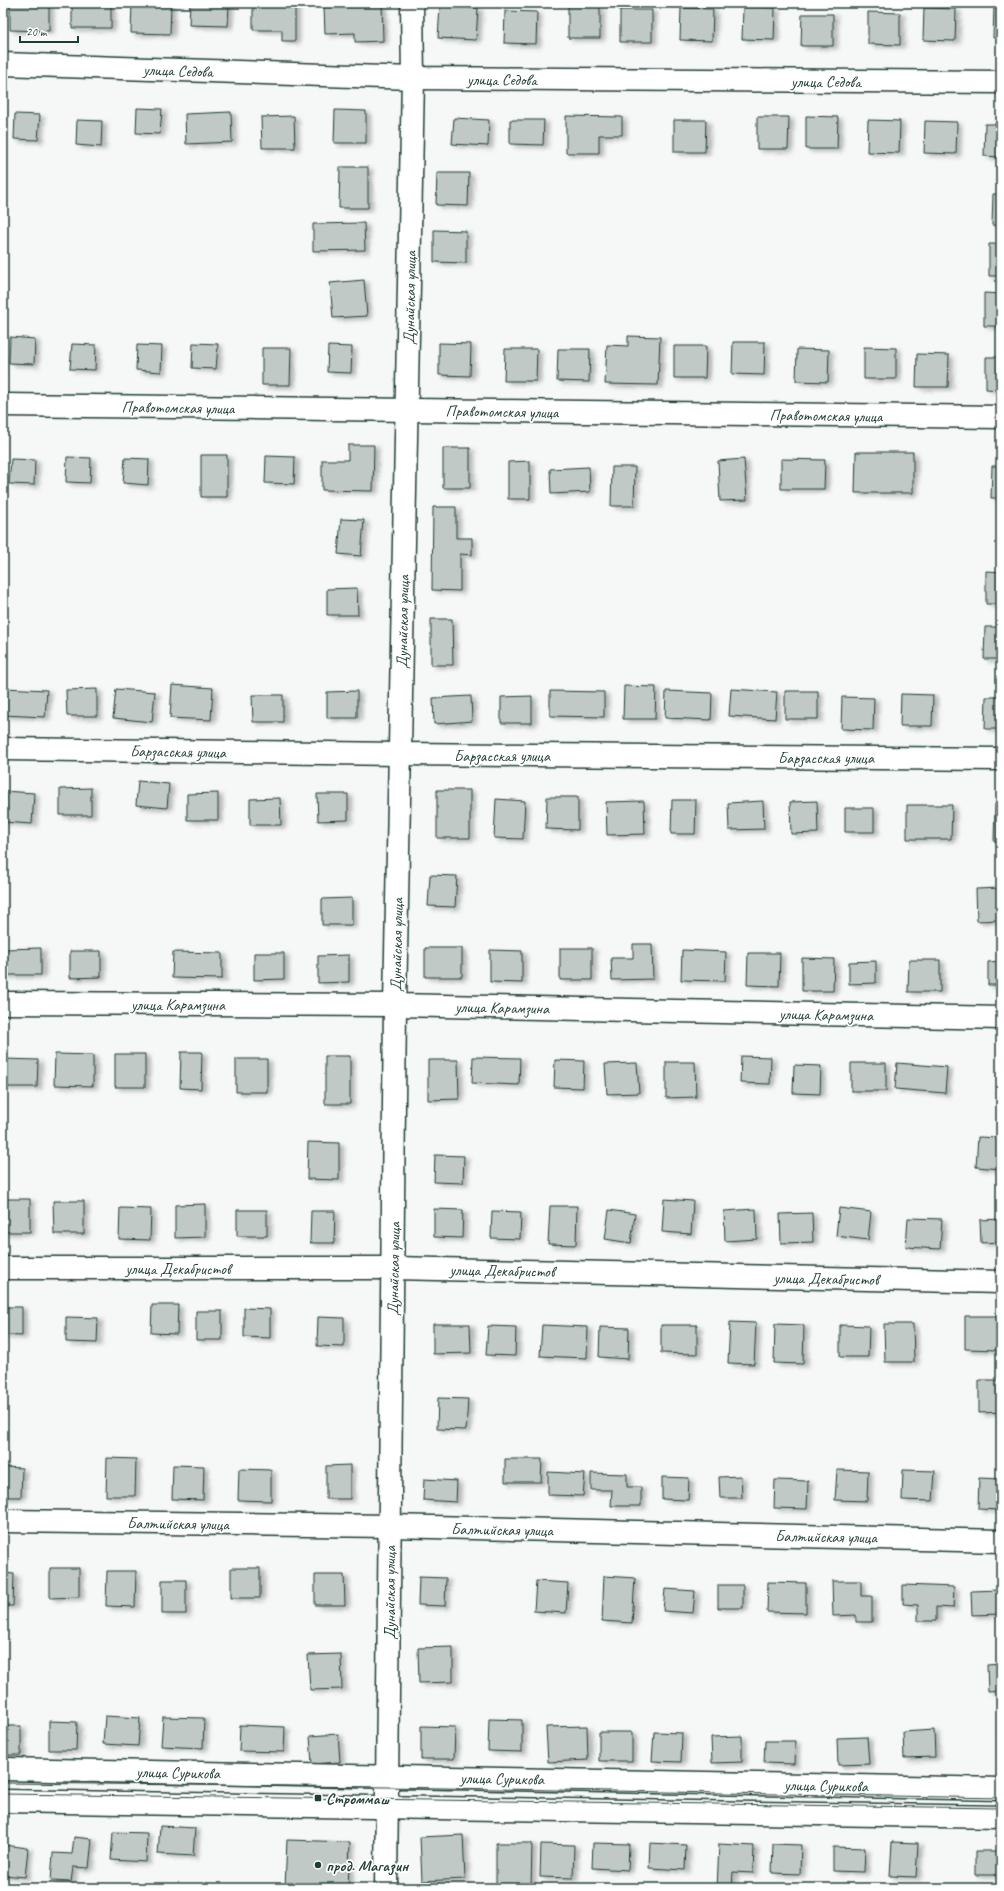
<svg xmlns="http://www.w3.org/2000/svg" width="1004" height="1891" font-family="Caveat,sans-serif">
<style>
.building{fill:#c0c9c6;stroke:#1f3d34;filter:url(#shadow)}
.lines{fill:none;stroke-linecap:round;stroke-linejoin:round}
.minor-casing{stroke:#1f3d34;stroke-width:25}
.tertiary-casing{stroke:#1f3d34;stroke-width:25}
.minor{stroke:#fff;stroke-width:22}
.tertiary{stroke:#fff;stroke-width:22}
.tram{stroke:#1f3d34;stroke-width:1}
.poi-dot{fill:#1f3d34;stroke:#fff;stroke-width:1.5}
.labels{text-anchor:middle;stroke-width:3.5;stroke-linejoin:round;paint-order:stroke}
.street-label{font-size:16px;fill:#1f3d34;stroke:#fff}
.poi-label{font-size:16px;font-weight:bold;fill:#1f3d34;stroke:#fff;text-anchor:start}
</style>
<defs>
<filter id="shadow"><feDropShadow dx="4.5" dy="2.5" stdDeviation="2" flood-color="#0004"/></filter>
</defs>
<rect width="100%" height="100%" fill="#f6f7f7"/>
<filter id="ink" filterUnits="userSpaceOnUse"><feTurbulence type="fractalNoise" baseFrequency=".025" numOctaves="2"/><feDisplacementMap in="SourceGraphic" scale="8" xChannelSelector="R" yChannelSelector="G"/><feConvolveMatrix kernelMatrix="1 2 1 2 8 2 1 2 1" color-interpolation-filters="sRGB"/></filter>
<g filter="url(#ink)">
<!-- building -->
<path class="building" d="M 10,3 L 49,3 L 49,31 L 10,30 Z
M 72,3 L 111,3 L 111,28 L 72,28 Z
M 132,3 L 171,4 L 170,34 L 131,33 Z
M 190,3 L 229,3 L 228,26 L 189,25 Z
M 281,3 L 295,3 L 295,41 L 282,41 L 282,30 L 253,30 L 253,5 L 281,5 Z
M 357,3 L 382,3 L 383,41 L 355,42 L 355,33 L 325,34 L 324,7 L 358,7 Z
M 568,5 L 600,6 L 600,38 L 568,38 Z
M 440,6 L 478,8 L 476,40 L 438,38 Z
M 994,6 L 1001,6 L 1001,38 L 993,38 Z
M 743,7 L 775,8 L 774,40 L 742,39 Z
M 681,8 L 713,9 L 712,41 L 680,40 Z
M 924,8 L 956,9 L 955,41 L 923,40 Z
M 620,10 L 652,10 L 652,42 L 620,42 Z
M 505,11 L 537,12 L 536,44 L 504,43 Z
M 868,12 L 900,13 L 900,45 L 868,44 Z
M 802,14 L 833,14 L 833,46 L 801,46 Z
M 137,108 L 162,109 L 160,134 L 136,133 Z
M 335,110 L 366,111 L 366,143 L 334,143 Z
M 231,112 L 232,142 L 186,144 L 185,114 Z
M 15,114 L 40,115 L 38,140 L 14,139 Z
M 294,116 L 295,148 L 262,148 L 261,117 Z
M 566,116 L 622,117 L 622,135 L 599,135 L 599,153 L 566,153 Z
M 806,116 L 838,117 L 837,149 L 806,149 Z
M 757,117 L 789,117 L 788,149 L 757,149 Z
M 454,118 L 489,120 L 488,146 L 452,144 Z
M 77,120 L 102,121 L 101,147 L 76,145 Z
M 510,120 L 544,120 L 543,145 L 510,144 Z
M 674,120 L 706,120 L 705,152 L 674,152 Z
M 868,120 L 900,121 L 899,153 L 867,152 Z
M 925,121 L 957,122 L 956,154 L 924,153 Z
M 985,124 L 1001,124 L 1001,157 L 984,156 Z
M 340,167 L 368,167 L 368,208 L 339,208 Z
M 437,173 L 469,173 L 468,206 L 436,205 Z
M 993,194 L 1001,194 L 1001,226 L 992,225 Z
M 364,223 L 365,250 L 313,251 L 313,224 Z
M 434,230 L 466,231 L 466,263 L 434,262 Z
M 989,244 L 1001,244 L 1001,276 L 989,276 Z
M 364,280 L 367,316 L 333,318 L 330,283 Z
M 984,293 L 1001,294 L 1001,326 L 984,326 Z
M 628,336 L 660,337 L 658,385 L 605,384 L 607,345 L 628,346 Z
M 10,337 L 35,339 L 34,364 L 9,363 Z
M 733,342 L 765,342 L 764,375 L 732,374 Z
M 193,343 L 218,344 L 216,369 L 192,368 Z
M 439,343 L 471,344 L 470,376 L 439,375 Z
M 72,344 L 96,345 L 95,370 L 70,369 Z
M 137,345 L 162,346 L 161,372 L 136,370 Z
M 328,346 L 352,347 L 351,373 L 327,372 Z
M 674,346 L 706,346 L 705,378 L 674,378 Z
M 864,347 L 896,348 L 896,379 L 864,379 Z
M 262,348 L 291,348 L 290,385 L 262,385 Z
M 505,349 L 537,349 L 536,381 L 504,381 Z
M 558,349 L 590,349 L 589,382 L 557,381 Z
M 797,349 L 829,350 L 828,382 L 796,381 Z
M 917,354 L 949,355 L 948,387 L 916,387 Z
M 986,357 L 1001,357 L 1001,390 L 986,389 Z
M 348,445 L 374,445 L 373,491 L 322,490 L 322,460 L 348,460 Z
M 443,448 L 470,448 L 470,488 L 443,488 Z
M 856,452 L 913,452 L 913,493 L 855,493 Z
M 201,455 L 227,455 L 227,497 L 201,497 Z
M 266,456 L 295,457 L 294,484 L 265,483 Z
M 67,457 L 91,458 L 90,483 L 66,482 Z
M 125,458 L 149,459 L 148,485 L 123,483 Z
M 11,459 L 35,460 L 34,485 L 9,484 Z
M 744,459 L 747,500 L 720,501 L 718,461 Z
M 781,459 L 825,460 L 824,489 L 781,489 Z
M 530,461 L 530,499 L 508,499 L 508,462 Z
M 992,466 L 1001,466 L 1001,498 L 991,498 Z
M 589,467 L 590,492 L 551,494 L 550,469 Z
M 612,467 L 635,467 L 634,506 L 611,506 Z
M 433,507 L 456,507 L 456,538 L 472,538 L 472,555 L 460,554 L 460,591 L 432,590 Z
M 341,519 L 364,520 L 361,556 L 338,554 Z
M 986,571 L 1001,572 L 1001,604 L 986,604 Z
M 357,588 L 358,615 L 327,615 L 327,589 Z
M 431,619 L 452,619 L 453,665 L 431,665 Z
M 985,627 L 1001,627 L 1001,659 L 984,659 Z
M 172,685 L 213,688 L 211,720 L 170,718 Z
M 624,686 L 656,687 L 655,719 L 623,719 Z
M 3,688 L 47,690 L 45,717 L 3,715 Z
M 97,689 L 97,716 L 67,716 L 66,690 Z
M 116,689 L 155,692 L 152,722 L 113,718 Z
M 731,689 L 777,692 L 775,719 L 729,716 Z
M 357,691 L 357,718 L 327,718 L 327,692 Z
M 550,691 L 604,692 L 604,717 L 550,716 Z
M 666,691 L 712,693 L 711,720 L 665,718 Z
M 785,691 L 818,691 L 818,719 L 785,719 Z
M 901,694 L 933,695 L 932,726 L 900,726 Z
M 252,695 L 283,695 L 283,722 L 253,722 Z
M 471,696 L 472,721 L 434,724 L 433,698 Z
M 532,696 L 532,723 L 501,723 L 501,697 Z
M 842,697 L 874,698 L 873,730 L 841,729 Z
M 986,697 L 1001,697 L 1001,729 L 985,729 Z
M 138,781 L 169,784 L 167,808 L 136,805 Z
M 91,788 L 91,815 L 60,815 L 60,789 Z
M 437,790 L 470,790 L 470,838 L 437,838 Z
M 3,791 L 34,793 L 32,824 L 3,822 Z
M 218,793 L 218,820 L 187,820 L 187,794 Z
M 317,794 L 348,794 L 348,820 L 318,821 Z
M 547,797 L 578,797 L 578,830 L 546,829 Z
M 280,798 L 281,825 L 250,825 L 250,799 Z
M 496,799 L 525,801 L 523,839 L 494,838 Z
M 672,800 L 696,800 L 695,834 L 671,834 Z
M 644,801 L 645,834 L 607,835 L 606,802 Z
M 763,801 L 764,829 L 729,830 L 728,803 Z
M 817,801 L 818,833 L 791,834 L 790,802 Z
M 995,804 L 1001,804 L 1001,842 L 994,841 Z
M 907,805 L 952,805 L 951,839 L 907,839 Z
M 845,808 L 874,808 L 874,832 L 845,832 Z
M 430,875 L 457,876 L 455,907 L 428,906 Z
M 1001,888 L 1001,920 L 977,921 L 976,889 Z
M 352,898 L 352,925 L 322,925 L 322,899 Z
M 633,944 L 652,944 L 653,979 L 612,980 L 611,958 L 633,958 Z
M 41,948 L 41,975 L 3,975 L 3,949 Z
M 425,948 L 462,948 L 462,977 L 425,977 Z
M 560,948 L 592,948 L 592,980 L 560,980 Z
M 490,950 L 522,951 L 522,983 L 490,982 Z
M 682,950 L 726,952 L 725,981 L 681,980 Z
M 70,951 L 101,951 L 101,977 L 70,978 Z
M 173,952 L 222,953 L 222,979 L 172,978 Z
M 254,953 L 284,953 L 284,979 L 254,980 Z
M 748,953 L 780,953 L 779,986 L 747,985 Z
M 349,955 L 349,982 L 318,983 L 318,956 Z
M 802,958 L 834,959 L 833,991 L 802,991 Z
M 909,960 L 940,960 L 940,992 L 908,992 Z
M 876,961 L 876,983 L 849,984 L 849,962 Z
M 1001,961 L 1001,985 L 988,985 L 988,962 Z
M 181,1052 L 202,1052 L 201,1089 L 180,1088 Z
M 55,1054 L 93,1055 L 93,1086 L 54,1085 Z
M 115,1054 L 145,1054 L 145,1087 L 115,1087 Z
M 325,1056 L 350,1056 L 350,1104 L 325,1104 Z
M 741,1056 L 771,1057 L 770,1084 L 740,1083 Z
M 473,1057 L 520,1058 L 519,1085 L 472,1083 Z
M 3,1059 L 38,1060 L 37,1087 L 3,1087 Z
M 236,1059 L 267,1059 L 267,1092 L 236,1092 Z
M 428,1060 L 458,1060 L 459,1099 L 428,1100 Z
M 555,1060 L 584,1061 L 583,1088 L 554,1087 Z
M 666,1062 L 695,1062 L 696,1097 L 666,1098 Z
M 637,1063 L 639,1093 L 607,1094 L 605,1064 Z
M 851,1063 L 886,1063 L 886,1091 L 851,1091 Z
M 897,1063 L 947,1067 L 945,1093 L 895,1089 Z
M 794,1065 L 821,1066 L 820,1094 L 793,1093 Z
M 978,1137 L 1001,1138 L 1001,1169 L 976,1167 Z
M 308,1142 L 339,1143 L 339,1180 L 307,1179 Z
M 435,1155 L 464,1156 L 463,1183 L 434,1182 Z
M 3,1199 L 30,1199 L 30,1232 L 3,1232 Z
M 664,1199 L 693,1201 L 691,1234 L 662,1232 Z
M 53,1201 L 84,1201 L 84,1234 L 54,1234 Z
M 205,1204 L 205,1237 L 175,1238 L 175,1205 Z
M 550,1206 L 577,1206 L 576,1245 L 548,1244 Z
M 120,1208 L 151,1209 L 150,1240 L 119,1239 Z
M 839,1208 L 871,1212 L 868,1240 L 836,1236 Z
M 434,1209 L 463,1210 L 462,1238 L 434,1237 Z
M 756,1209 L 757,1239 L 725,1241 L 724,1211 Z
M 237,1210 L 267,1210 L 267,1236 L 237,1236 Z
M 609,1210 L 635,1214 L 631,1243 L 605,1239 Z
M 311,1211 L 335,1211 L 334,1243 L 310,1243 Z
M 492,1211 L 521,1212 L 520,1239 L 491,1238 Z
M 812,1213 L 813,1242 L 781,1243 L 780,1214 Z
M 908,1218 L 942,1219 L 940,1249 L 906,1247 Z
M 1001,1219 L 1001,1242 L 981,1243 L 980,1220 Z
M 152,1305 L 178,1305 L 177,1334 L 151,1333 Z
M 3,1307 L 22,1307 L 22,1336 L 3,1335 Z
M 244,1308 L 270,1309 L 270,1338 L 244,1337 Z
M 196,1311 L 222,1311 L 222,1340 L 196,1340 Z
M 965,1316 L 999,1316 L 999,1350 L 965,1349 Z
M 66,1317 L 98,1318 L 97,1343 L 66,1342 Z
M 318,1317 L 344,1318 L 344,1347 L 317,1346 Z
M 730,1322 L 756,1323 L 754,1364 L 728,1363 Z
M 433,1324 L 470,1324 L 471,1353 L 433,1354 Z
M 775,1324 L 804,1325 L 803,1364 L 774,1363 Z
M 884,1324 L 913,1324 L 914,1362 L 885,1362 Z
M 542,1325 L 588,1327 L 587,1358 L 540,1356 Z
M 661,1325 L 697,1325 L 697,1354 L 661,1353 Z
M 840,1325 L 869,1326 L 868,1357 L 840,1357 Z
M 488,1326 L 516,1327 L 515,1356 L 486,1355 Z
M 600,1327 L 629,1328 L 628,1359 L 599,1357 Z
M 979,1380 L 1001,1380 L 1001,1412 L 979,1413 Z
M 438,1398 L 468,1399 L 466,1430 L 437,1429 Z
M 107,1458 L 136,1459 L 135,1496 L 106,1496 Z
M 505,1459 L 542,1459 L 541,1482 L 505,1482 Z
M 173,1465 L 204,1466 L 203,1500 L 172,1499 Z
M 350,1465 L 350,1499 L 326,1499 L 326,1466 Z
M 3,1467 L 22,1468 L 21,1497 L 3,1497 Z
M 239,1469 L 271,1470 L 271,1501 L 238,1500 Z
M 837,1470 L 868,1471 L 867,1501 L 835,1500 Z
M 903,1470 L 935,1471 L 933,1501 L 902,1500 Z
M 548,1472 L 585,1474 L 583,1496 L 548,1495 Z
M 591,1473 L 627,1474 L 627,1487 L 641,1487 L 641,1506 L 611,1506 L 612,1490 L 591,1490 Z
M 741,1476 L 742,1498 L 720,1498 L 719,1477 Z
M 662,1477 L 689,1478 L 688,1500 L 662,1499 Z
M 979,1478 L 1001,1479 L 1001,1510 L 978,1509 Z
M 424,1479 L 457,1481 L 456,1502 L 423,1500 Z
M 775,1480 L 808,1481 L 807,1509 L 774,1508 Z
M 50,1568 L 79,1568 L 79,1597 L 50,1598 Z
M 231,1568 L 260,1568 L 260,1598 L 231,1598 Z
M 107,1571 L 136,1571 L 135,1607 L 106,1606 Z
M 3,1573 L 14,1574 L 13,1606 L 3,1606 Z
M 315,1575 L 344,1575 L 345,1605 L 315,1605 Z
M 604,1576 L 635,1578 L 632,1623 L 602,1621 Z
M 419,1577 L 446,1578 L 445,1606 L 418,1605 Z
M 162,1580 L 186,1580 L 186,1614 L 162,1614 Z
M 536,1581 L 568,1583 L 566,1613 L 534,1611 Z
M 832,1581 L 861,1581 L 861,1596 L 872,1596 L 872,1622 L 856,1622 L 856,1615 L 833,1616 Z
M 768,1582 L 806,1583 L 806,1613 L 767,1612 Z
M 718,1585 L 743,1585 L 743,1608 L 718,1608 Z
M 903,1585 L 954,1587 L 953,1608 L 936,1607 L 936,1621 L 918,1621 L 918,1605 L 903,1604 Z
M 665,1589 L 695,1591 L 693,1613 L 663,1611 Z
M 1001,1590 L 1001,1614 L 972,1615 L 971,1591 Z
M 453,1647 L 453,1682 L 419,1683 L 418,1648 Z
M 341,1654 L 342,1689 L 310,1690 L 308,1655 Z
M 1001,1664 L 1001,1691 L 988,1692 L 987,1665 Z
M 105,1716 L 140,1718 L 138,1746 L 103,1744 Z
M 163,1717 L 204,1718 L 203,1748 L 161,1746 Z
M 489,1719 L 522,1720 L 522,1752 L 488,1751 Z
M 49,1721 L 77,1722 L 76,1750 L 49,1750 Z
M 997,1723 L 1001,1723 L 1001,1773 L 999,1773 Z
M 240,1725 L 285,1727 L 284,1752 L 239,1751 Z
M 3,1726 L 21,1726 L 21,1755 L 3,1755 Z
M 421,1726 L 455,1727 L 454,1759 L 421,1759 Z
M 587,1726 L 588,1760 L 548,1762 L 546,1727 Z
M 934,1730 L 935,1757 L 904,1758 L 903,1732 Z
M 599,1732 L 632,1732 L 632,1761 L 599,1761 Z
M 654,1732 L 682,1733 L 681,1762 L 652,1761 Z
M 338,1734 L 340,1762 L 312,1764 L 310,1736 Z
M 742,1736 L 742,1762 L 712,1763 L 711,1737 Z
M 867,1737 L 869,1764 L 838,1765 L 837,1738 Z
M 765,1741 L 795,1741 L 794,1764 L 764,1763 Z
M 160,1826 L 195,1828 L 193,1856 L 158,1854 Z
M 113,1832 L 147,1833 L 146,1862 L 111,1860 Z
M 463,1835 L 465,1879 L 422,1881 L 420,1837 Z
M 74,1837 L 92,1839 L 89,1868 L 73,1867 L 71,1882 L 51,1881 L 53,1853 L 72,1854 Z
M 287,1840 L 350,1842 L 348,1888 L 285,1888 Z
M 1000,1841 L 1001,1875 L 975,1875 L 975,1851 L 1000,1851 Z
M 892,1842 L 918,1843 L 916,1877 L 890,1876 Z
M 496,1843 L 532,1843 L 531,1888 L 496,1888 Z
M 593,1843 L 629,1844 L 628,1870 L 592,1868 Z
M 650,1843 L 686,1845 L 685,1870 L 649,1868 Z
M 541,1844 L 574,1845 L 573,1878 L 540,1877 Z
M 719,1844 L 754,1846 L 753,1873 L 733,1872 L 732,1888 L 717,1888 Z
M 773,1844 L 801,1845 L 800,1874 L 772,1873 Z
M 3,1845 L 28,1848 L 25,1877 L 3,1875 Z
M 833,1847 L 865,1848 L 864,1872 L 833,1871 Z"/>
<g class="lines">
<defs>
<path id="minor" d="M 3,64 L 413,78 L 1001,82
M 3,405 L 1001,417
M 3,749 L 399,754 L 1001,759
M 3,1003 L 395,1005 L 1001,1018
M 3,1268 L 393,1268 L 1001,1282
M 3,1521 L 390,1526 L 1001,1541
M 3,1769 L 1001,1789
M 3,1801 L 1001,1817"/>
<path id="tertiary" d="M 386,1888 L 395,1005 L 413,78 L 412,3"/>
</defs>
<!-- minor casing -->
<use href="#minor" class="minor-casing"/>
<!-- tertiary casing -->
<use href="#tertiary" class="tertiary-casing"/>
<!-- minor -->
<use href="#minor" class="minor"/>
<!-- tertiary -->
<use href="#tertiary" class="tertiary"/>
<!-- tram -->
<path class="tram" d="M 3,1783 L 387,1787 L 1001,1798
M 3,1794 L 1001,1808"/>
</g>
</g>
<!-- markers -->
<g class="poi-dot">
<rect x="314" y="1794" width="8" height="8" rx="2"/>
<circle cx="318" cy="1865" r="4"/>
</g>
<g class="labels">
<!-- street labels -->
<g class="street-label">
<text transform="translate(178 70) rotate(2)" y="6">улица Седова</text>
<text x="502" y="85">улица Седова</text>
<text x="826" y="87">улица Седова</text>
<text transform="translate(409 298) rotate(-89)" y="6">Дунайская улица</text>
<text transform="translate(178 407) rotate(1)" y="6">Правотомская улица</text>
<text transform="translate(502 411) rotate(1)" y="6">Правотомская улица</text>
<text transform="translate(826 415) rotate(1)" y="6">Правотомская улица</text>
<text transform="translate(402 622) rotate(-89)" y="6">Дунайская улица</text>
<text transform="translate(178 751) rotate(1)" y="6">Барзасская улица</text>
<text x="502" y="761">Барзасская улица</text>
<text x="826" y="763">Барзасская улица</text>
<text transform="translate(396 945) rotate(-89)" y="6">Дунайская улица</text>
<text x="178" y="1010">улица Карамзина</text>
<text transform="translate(502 1007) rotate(1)" y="6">улица Карамзина</text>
<text transform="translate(826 1014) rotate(1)" y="6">улица Карамзина</text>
<text x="178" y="1274">улица Декабристов</text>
<text transform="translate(393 1269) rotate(-89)" y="6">Дунайская улица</text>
<text transform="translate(502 1270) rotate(1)" y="6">улица Декабристов</text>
<text transform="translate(826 1278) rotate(1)" y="6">улица Декабристов</text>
<text transform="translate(178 1523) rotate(1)" y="6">Балтийская улица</text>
<text transform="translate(502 1529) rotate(1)" y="6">Балтийская улица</text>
<text transform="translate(826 1536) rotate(1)" y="6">Балтийская улица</text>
<text transform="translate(389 1593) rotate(-90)" y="6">Дунайская улица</text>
<text transform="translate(178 1772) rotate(1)" y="6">улица Сурикова</text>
<text transform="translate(502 1778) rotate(1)" y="6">улица Сурикова</text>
<text transform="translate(826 1785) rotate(1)" y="6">улица Сурикова</text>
</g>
<!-- poi labels -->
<g class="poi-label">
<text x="326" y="1804">Строммаш</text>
<text x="326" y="1871">прод. Магазин</text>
</g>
</g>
<!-- margin -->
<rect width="1004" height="1891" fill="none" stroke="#fff" stroke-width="16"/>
<rect x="8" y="8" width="988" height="1875" fill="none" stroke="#1f3d34" stroke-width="1.5" filter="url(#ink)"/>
<!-- scale -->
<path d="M20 36v6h58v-6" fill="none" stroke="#1f3d34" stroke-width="2"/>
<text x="26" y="36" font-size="12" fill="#1f3d34" stroke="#ffffff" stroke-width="3" paint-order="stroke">20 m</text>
</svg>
